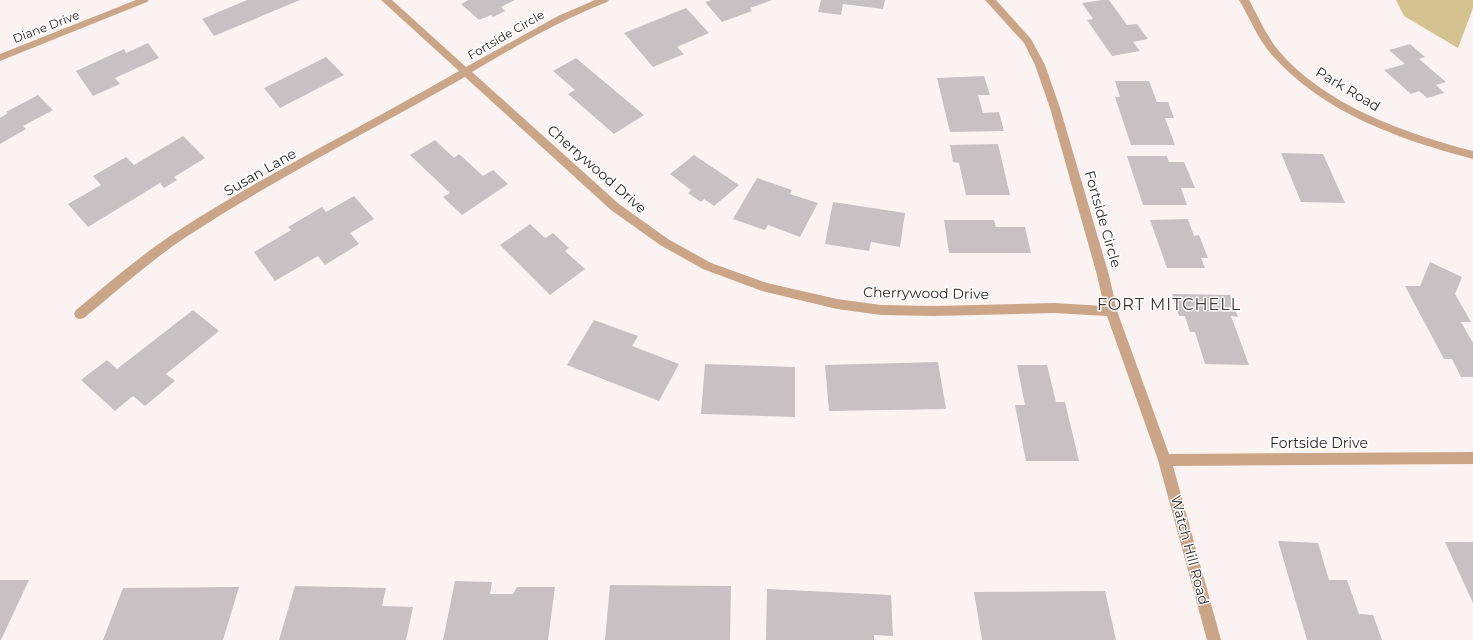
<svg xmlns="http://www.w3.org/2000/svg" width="1473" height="640" font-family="Montserrat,sans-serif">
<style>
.green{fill:#d4c291}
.building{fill:#c8c1c3}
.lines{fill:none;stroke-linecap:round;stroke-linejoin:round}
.service{fill:#cba587;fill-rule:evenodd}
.minor{fill:#cba587;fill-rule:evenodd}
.labels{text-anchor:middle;stroke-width:3;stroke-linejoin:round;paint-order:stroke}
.far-street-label{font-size:12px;fill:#2a2727;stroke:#fff}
.street-label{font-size:14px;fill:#2a2727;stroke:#fff}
.quarter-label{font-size:16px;letter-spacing:1px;fill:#393332;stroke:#fff}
</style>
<rect width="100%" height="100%" fill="#fbf3f2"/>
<!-- green -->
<path class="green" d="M 1396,0 L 1473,0 L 1473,8 L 1458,48 L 1404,16 Z"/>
<!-- building -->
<path class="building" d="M 247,0 L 300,0 L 214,36 L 202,19 Z
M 468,0 L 515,0 L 501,7 L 505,11 L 493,17 L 491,15 L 479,20 L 461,4 Z
M 712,0 L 772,0 L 750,8 L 752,11 L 722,22 L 705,2 Z
M 821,0 L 885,0 L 883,9 L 843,4 L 841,15 L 818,12 Z
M 1102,0 L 1109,0 L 1127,25 L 1137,24 L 1148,39 L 1133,42 L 1140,51 L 1112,56 L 1087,20 L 1093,19 L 1082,3 Z
M 686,8 L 709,33 L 677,47 L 684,54 L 653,67 L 624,33 Z
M 148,43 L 159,58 L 115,78 L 120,84 L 93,96 L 76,71 L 124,49 L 126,53 Z
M 1410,44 L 1425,57 L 1419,59 L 1446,82 L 1436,85 L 1444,93 L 1427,98 L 1419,91 L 1411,94 L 1384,70 L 1405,64 L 1389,50 Z
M 326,57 L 344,75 L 280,108 L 264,88 Z
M 576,58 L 644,115 L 614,134 L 568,94 L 575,90 L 553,71 Z
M 984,76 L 990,95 L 978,95 L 983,113 L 999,112 L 1004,131 L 950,132 L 937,78 Z
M 1115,81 L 1149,81 L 1157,102 L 1168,102 L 1174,118 L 1165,118 L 1175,145 L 1131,145 L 1115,97 L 1120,97 Z
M 38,95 L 53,110 L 23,126 L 26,129 L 0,144 L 0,118 L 8,113 L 6,112 Z
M 183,136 L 205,158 L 174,177 L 177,180 L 164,188 L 160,183 L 88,227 L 68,204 L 101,185 L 93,176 L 126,157 L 134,165 Z
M 435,140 L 454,158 L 459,154 L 483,176 L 493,170 L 508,184 L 462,215 L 443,197 L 450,193 L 410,155 Z
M 998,144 L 1010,195 L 966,195 L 959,163 L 953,162 L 950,145 Z
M 1281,153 L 1323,154 L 1345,203 L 1301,202 Z
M 694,155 L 739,185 L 714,206 L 704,199 L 701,202 L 688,193 L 691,190 L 670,174 Z
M 1127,156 L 1167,156 L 1169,162 L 1184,162 L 1195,188 L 1181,188 L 1187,205 L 1143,205 Z
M 757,178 L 792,190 L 790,194 L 818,203 L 800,237 L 768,225 L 765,230 L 733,219 Z
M 354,196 L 374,219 L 350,233 L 359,244 L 325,265 L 318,256 L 275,281 L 254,252 L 291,230 L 288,227 L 322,207 L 326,212 Z
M 833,202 L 905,213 L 900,247 L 871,242 L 869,251 L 825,244 Z
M 1188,219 L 1194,236 L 1199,235 L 1208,258 L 1201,258 L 1205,268 L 1167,268 L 1150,220 Z
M 944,220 L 994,220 L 996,227 L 1025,227 L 1031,253 L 949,253 Z
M 530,224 L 545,238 L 553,233 L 569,248 L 565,251 L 585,269 L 550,295 L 500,245 Z
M 1430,262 L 1462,277 L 1455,294 L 1471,322 L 1461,322 L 1473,343 L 1473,377 L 1461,377 L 1452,359 L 1444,359 L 1405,286 L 1420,286 Z
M 1172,294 L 1230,295 L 1238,317 L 1231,316 L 1249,365 L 1205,364 L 1195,332 L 1190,332 L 1185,316 L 1179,316 Z
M 193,310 L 219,331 L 166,374 L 175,381 L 145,406 L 133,396 L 115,411 L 81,380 L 107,360 L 117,369 Z
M 594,320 L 638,336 L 632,346 L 679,364 L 659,401 L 567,365 Z
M 938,362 L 946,409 L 829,411 L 825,365 Z
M 705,364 L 795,367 L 795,417 L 701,414 Z
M 1017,365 L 1047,365 L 1056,402 L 1065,402 L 1079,461 L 1026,461 L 1015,405 L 1025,405 Z
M 1278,541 L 1318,543 L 1329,580 L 1347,580 L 1359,614 L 1373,615 L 1382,640 L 1307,640 Z
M 1445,542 L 1473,542 L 1473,603 Z
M 0,580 L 29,580 L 1,640 L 0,640 Z
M 455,581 L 492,582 L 490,594 L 513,594 L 517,587 L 555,587 L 548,640 L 443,640 Z
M 610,585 L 731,586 L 730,640 L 605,640 Z
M 295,586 L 386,588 L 382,606 L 413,607 L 406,640 L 279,640 Z
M 239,587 L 223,640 L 103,640 L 123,588 Z
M 767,589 L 891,595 L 893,636 L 874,635 L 874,640 L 766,640 Z
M 1105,591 L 1116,640 L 982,640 L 974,592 Z"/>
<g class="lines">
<!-- service -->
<path class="service" d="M 1239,0 L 1249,0 C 1258,16 1266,35 1278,50 C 1324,105 1406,134 1473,151 L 1473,159 C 1401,140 1323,113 1272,55 C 1258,40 1250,18 1239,0 Z"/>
<!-- minor -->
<path class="minor" d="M 136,0 L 149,0 L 147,2 L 0,61 L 0,54 Z
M 381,0 L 392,0 L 466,67 L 558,16 L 595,0 L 609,0 L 607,2 C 559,21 516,46 472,72 L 619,204 L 668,239 L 711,263 L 767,283 L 837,299 L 881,305 L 934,306 L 1054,303 L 1104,306 L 1097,275 L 1050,108 L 1035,65 L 1024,43 L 985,0 L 996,0 L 1031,39 L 1045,65 L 1060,108 L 1109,275 L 1117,311 L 1169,454 L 1473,452 L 1473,464 L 1173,466 L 1221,640 L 1207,640 L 1158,460 L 1107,316 L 1054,313 L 934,316 L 881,315 L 837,309 L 762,291 L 703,269 L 660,245 L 611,210 L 465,77 C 372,130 276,178 186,237 C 150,261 118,290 84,318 L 80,319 L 76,318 L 74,314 L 76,310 C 109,283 142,254 179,230 C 269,172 366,125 459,71 Z"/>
</g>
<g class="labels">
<!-- far-street labels -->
<g class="far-street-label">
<text transform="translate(46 27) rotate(-21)" y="4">Diane Drive</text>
<text transform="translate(506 35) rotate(-30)" y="4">Fortside Circle</text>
</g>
<!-- street labels -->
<g class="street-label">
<text transform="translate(1348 89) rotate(31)" y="5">Park Road</text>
<text transform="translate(597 169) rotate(41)" y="5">Cherrywood Drive</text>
<text transform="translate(260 172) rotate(-30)" y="5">Susan Lane</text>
<text transform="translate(1103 219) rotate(74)" y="5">Fortside Circle</text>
<text transform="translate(926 293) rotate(1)" y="5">Cherrywood Drive</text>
<text x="1319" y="448">Fortside Drive</text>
<text transform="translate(1190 550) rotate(75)" y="5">Watch Hill Road</text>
</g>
<!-- quarter labels -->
<g class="quarter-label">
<text x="1169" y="310">FORT MITCHELL</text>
</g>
</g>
</svg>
